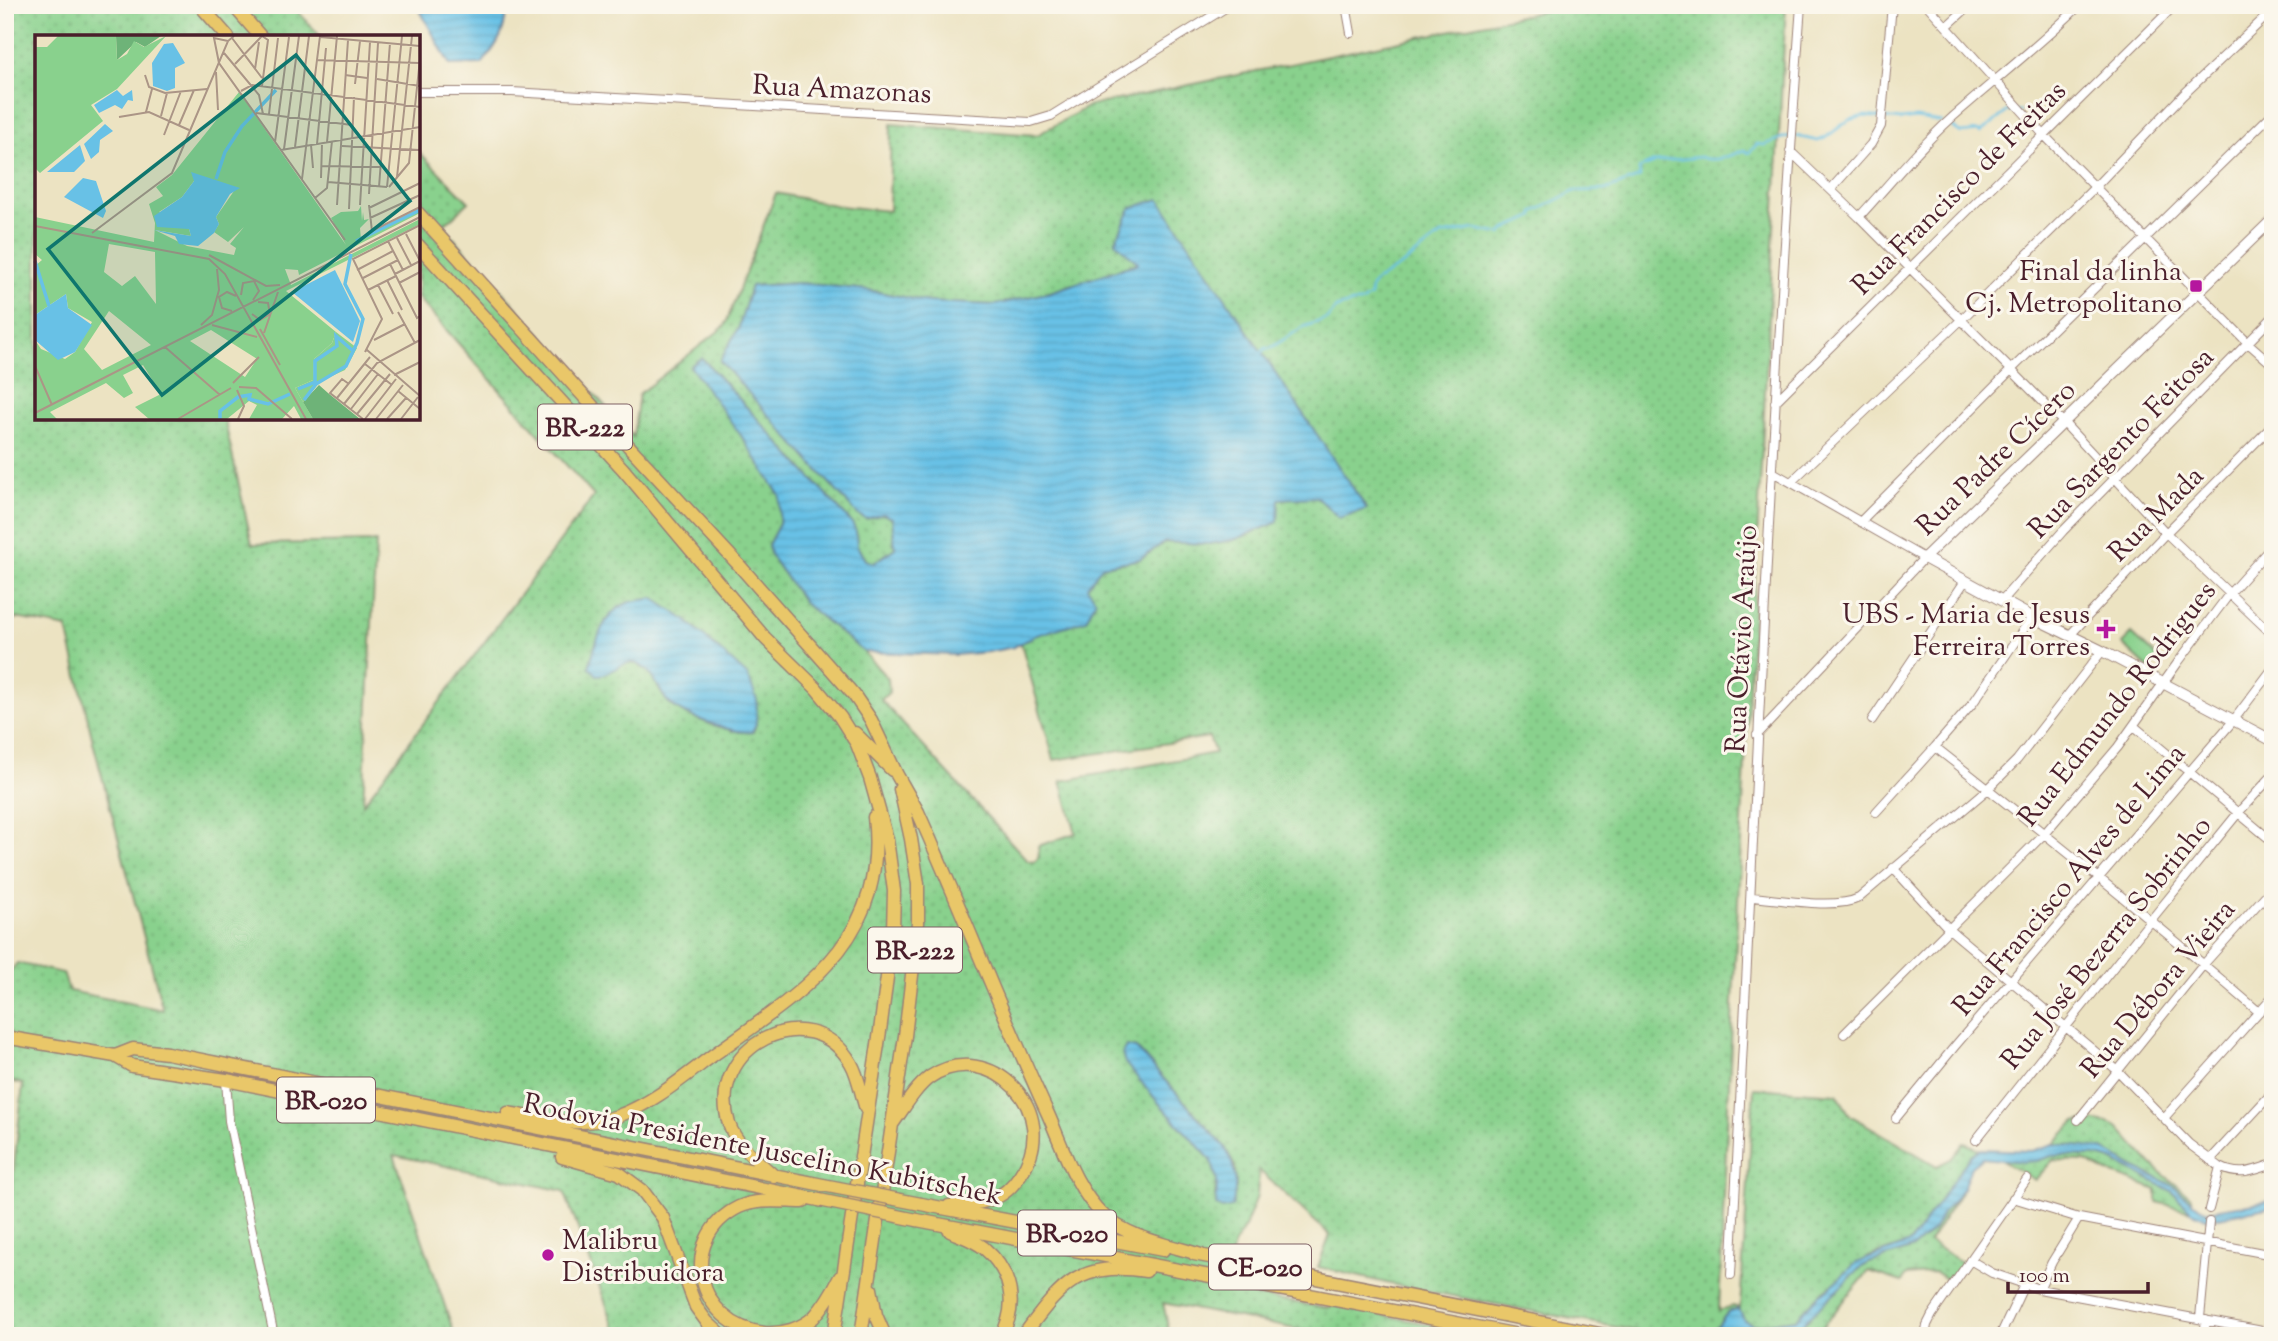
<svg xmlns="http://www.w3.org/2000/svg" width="2278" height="1341" font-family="'Sorts Mill Goudy',serif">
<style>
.grass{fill:url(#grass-dots);stroke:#6a785c;stroke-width:2;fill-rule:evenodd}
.park{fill:#89d18d;stroke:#6a785c;stroke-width:2}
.water{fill:url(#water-rules);stroke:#597088;stroke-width:2}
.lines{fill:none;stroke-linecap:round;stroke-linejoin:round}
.stream{stroke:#68c1e6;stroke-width:2.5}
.minor-casing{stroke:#9b8176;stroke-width:10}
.tertiary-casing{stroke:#9b8176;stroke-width:12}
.trunk-casing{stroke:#9b8176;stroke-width:15}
.minor{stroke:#fff;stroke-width:8}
.tertiary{stroke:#fff;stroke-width:10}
.trunk{stroke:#e9c769;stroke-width:12}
.trunk-bridge-casing{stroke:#9b8176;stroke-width:15;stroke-linecap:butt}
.trunk-bridge{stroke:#e9c769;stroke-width:12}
.poi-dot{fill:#b5179e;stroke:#fbf7ec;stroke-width:2.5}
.labels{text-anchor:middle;stroke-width:6;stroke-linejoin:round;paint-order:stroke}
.shield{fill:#fbf7ec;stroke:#7f6065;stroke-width:2}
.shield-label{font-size:26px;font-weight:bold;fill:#4a1f2b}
.street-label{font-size:28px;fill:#4a1f2b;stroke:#fbf7ec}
.poi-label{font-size:28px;fill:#4a1f2b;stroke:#fbf7ec;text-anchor:end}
.inset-river{fill:none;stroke:#68c1e6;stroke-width:3.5}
.inset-road{fill:none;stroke:#ab9586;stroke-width:2}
.view{fill:#0f766e;fill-opacity:0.15;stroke:#0f766e;stroke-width:3.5}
.inset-edge{fill:none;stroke:#4a1f2b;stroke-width:3.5}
</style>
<defs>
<pattern id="grass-dots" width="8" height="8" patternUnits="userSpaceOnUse" patternTransform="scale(1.75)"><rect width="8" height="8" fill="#89d18d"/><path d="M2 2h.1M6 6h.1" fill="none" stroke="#78b37a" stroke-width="1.8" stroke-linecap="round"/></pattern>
<pattern id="water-rules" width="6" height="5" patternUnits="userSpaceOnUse" patternTransform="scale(1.75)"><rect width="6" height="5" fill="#68c1e6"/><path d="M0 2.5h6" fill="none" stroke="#5ca5c5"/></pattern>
</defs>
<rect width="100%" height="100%" fill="#fbf7ec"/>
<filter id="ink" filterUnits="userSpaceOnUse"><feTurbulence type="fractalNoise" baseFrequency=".0143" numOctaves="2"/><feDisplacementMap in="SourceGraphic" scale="14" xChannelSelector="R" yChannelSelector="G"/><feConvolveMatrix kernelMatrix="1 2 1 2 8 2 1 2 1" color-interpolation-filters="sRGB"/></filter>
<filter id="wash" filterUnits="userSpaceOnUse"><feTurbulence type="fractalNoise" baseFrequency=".00686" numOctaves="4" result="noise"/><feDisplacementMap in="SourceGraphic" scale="28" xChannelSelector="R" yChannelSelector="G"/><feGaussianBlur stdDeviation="1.57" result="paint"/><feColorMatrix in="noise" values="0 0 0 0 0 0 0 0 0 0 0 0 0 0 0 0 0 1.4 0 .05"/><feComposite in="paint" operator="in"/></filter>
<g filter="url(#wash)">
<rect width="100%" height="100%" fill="#ece3c2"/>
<!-- grass -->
<path class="grass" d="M 5,5 L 292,5 L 321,37 L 37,37 L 37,418 L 224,418 L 252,544 L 376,542 L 363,804 L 594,496 L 418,298 L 418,151 L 469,202 L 443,226 L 633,437 L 639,394 L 725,326 L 776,193 L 839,206 L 889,211 L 891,124 L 1037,135 L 1089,106 L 1573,5 L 1786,5 C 1763,440 1737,875 1719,1311 L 1733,1306 L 1740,1308 L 1754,1088 L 1837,1094 L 1850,1115 L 1937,1166 L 1951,1159 L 1964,1143 L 1980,1149 L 1971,1155 L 1910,1243 L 1869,1257 L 1819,1295 L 1796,1319 L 1754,1325 L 1744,1320 L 1739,1309 L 1729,1311 L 1714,1330 L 1713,1336 L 1663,1336 L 1395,1285 L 1318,1267 L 1330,1235 L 1259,1170 L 1257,1196 L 1245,1227 L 1234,1244 L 1224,1291 L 1327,1308 L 1335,1306 L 1492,1336 L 1331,1336 L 1163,1303 L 1170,1336 L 618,1336 L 564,1191 L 394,1155 L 455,1336 L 5,1336 L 5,1250 L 23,1084 L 5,1080 L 5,978 L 17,963 L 63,973 L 69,991 L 163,1010 L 93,742 L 67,628 L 17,618 L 5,623 ZM 1138,263 L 1317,496 L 1278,499 L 1278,522 L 1234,540 L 1208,544 L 1165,542 L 1140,559 L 1102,566 C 1082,594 1051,627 1021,643 L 1054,760 L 1209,737 L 1215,753 L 1061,781 L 1076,833 L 1038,846 L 1039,856 L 1035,862 L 1028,861 L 881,700 L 889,692 L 888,679 L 864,652 L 804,603 L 771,556 L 768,545 L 779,524 L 780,496 L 742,437 L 702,358 L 852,523 L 856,531 L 857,546 L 865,560 L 874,563 L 895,548 L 892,518 L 883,514 L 866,519 L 720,361 L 739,327 L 751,286 L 800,283 L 868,290 L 929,302 L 995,305 L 1050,292 ZM 687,621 L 756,724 L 753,732 C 734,735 683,716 669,703 C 653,687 655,664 627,662 ZM 1126,1046 L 1136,1048 L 1225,1147 L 1235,1167 L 1236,1188 L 1215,1197 L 1217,1180 L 1211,1160 L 1158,1102 Z
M 2090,1120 L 2108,1123 L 2118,1127 L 2152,1165 L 2190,1196 L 2192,1202 L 2172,1185 L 2133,1167 L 2103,1149 L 2054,1144 L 2075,1122 Z
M 2061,1155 L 2098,1156 L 2112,1160 L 2172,1191 L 2191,1211 L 2157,1202 L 2157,1190 L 2102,1170 L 2085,1161 L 2053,1160 L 2035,1180 L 2002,1161 L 2037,1161 L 2051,1156 Z
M 1961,1192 L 1929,1242 L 1963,1263 L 1949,1281 L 1935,1272 L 1907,1275 L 1902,1282 L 1869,1271 L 1821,1328 L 1822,1336 L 1771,1336 L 1805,1323 L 1816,1309 L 1859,1269 L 1869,1263 L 1913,1248 L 1933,1230 L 1945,1210 Z"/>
<!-- park -->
<path class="park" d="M 2132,634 L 2159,659 L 2149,669 L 2122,644 Z"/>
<!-- water -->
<path class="water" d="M 417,5 L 508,5 C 503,35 501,40 482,64 L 450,65 Z
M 1159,199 L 1367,509 L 1339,518 L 1317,497 L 1279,499 L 1278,522 L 1234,540 L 1208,544 L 1165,542 L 1140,559 L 1102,566 L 1087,587 L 1096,600 L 1086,620 L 1034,636 L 1014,647 L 988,652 L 956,655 L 864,652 L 804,603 L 771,556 L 768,545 L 779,524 L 780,496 L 742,437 L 690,366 L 702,358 L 852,523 L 856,531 L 857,546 L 865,560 L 874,563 L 895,548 L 892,518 L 883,514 L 866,519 L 858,515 L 720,361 L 739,327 L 751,286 L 800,283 L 868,290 L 929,302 L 995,305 L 1050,292 L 1138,263 L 1115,242 L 1131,208 Z
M 653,598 L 687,621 L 748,676 L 757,700 L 756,724 L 752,732 C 734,734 680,715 667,701 C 657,688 654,671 637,664 C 623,658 612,676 597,675 L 589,667 C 596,642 602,612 630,602 C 637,600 645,600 653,598 Z
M 1126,1046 L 1136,1048 L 1225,1147 C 1237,1171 1238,1182 1232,1207 L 1222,1209 L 1216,1206 L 1217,1180 L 1211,1160 L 1158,1102 L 1125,1063 L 1122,1053 Z
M 2054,1144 L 2103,1149 L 2133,1167 L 2172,1185 L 2192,1202 L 2208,1211 L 2273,1200 L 2273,1207 L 2208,1219 L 2191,1211 L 2172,1191 L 2112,1160 L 2098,1156 L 2061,1155 L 2051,1156 L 2037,1161 L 2022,1162 L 1982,1158 L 1971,1167 L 1963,1188 L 1945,1210 L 1933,1230 L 1913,1248 L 1869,1263 L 1859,1269 L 1801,1325 L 1771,1336 L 1753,1336 L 1737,1329 L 1726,1336 L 1713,1336 L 1714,1330 L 1729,1311 L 1739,1309 L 1744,1320 L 1754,1325 L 1796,1319 L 1819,1295 L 1827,1290 L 1856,1263 L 1910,1243 L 1971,1155 L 1980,1149 L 2031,1151 Z"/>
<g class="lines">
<!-- stream -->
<path class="stream" d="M 1948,124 L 1961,133 L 1978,131 L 1980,133 L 2008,111 L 2020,111
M 1260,354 L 1266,348 L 1269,349 L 1303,327 L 1327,319 L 1336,308 L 1353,303 L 1360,303 L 1370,296 L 1371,287 L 1376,281 L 1402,265 L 1441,235 L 1475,229 L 1501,234 C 1509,224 1523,223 1534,216 L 1534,212 L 1575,191 L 1605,190 L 1640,177 L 1639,169 L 1655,162 L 1700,157 C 1715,163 1730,156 1744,150 L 1749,153 L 1757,144 L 1764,145 L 1785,137 L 1796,136 L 1818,141 L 1825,138 L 1849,120 L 1865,116 L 1901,120 L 1916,118 L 1942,122
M 1793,1326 L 1795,1336"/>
</g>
</g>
<g filter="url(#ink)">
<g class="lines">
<defs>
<path id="minor" d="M 1346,5 L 1351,33
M 1498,5 L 1498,6
M 1927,5 L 2043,134 L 2248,343 L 2273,365
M 1947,26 L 1970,5
M 418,92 L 512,92 L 1031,122 L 1051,116 L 1230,5
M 1790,151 L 1859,217 L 2063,422 L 2166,533 L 2273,635
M 1831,189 L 1871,144 L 1881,126 L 1892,5
M 1859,217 C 1893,180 1925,140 1963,108 C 2002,74 2043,42 2080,5
M 1775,402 L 2175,5
M 1791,482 L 1961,320 L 2095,187 L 2183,95 L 2273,10
M 1860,522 L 2011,370 L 2273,113
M 2002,600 L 2063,531 L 2273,317
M 2070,635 L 2166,533 L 2273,425
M 1872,720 L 1965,581
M 2134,726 L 2273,842
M 1757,735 L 1924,558 L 1771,471
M 1935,747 C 2045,834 2153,920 2259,1012
M 1876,812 L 1935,747 L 1973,703 L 2032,617
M 1893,868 L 1949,929 L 2117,1070 L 2189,1144 L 2220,1167 L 2209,1209
M 1751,897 C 1779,899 1835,910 1859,898 L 1988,789 L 2017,760 L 2102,651
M 1844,1034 L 2045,833 L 2118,747 L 2179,661 L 2230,593 L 2273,545
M 226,1080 L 229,1121 L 274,1336
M 1896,1118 L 1955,1046 L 2233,721 L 2273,668
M 2164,1118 L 2273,996
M 2078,1120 L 2204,964 L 2273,887
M 1976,1140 L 2151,920 L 2238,813 L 2273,775
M 2210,1160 L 2273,1092
M 2220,1167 C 2239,1177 2254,1171 2273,1164
M 2013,1198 L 2079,1218 L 2273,1255
M 1970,1260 L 1992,1273 L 2039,1289 L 2273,1333
M 1731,1275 C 1754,852 1770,428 1801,5
M 2039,1289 L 2052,1262 L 2079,1218
M 2200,1318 L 2209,1222
M 1925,1336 L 1927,1325 L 1932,1315 L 2027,1179
M 2000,1336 L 2024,1285
M 2204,1336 L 2206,1320"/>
<path id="tertiary" d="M 2273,219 L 1924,558 L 2032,617 L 2102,651 L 2273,741"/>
<path id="trunk" d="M 200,5 L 228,37
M 233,5 L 261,37
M 418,213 L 635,453 L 738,564 L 854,695 L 871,720 L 897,775 L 918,812 C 963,912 1002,1015 1048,1114 C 1063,1148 1076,1190 1104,1216 C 1128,1238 1170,1245 1201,1255
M 418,245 L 623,469 L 765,638 L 816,688 L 840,717 L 857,744 L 870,778 L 887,839 L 894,891 L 893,931 L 880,1031 L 834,1336
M 855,733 L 892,770
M 5,1037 L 115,1056 L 132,1066 L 226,1080 L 819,1200
M 115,1056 L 133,1049 L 167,1053 L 823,1185
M 508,1113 C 544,1120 582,1128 618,1116 C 654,1103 686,1075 716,1053 C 804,990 888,940 874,817
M 893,1123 C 904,1108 915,1088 930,1077 C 989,1037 1065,1112 1020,1175 C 1013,1186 1004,1195 992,1199 C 978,1204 964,1205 949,1206
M 562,1157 L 619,1173 L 642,1190 L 663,1218 L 696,1307 L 707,1322 L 722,1336
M 774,1176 C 758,1161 736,1145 729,1124 C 705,1046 810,994 851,1063 C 859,1077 861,1094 866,1109
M 803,1202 C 783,1202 758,1198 739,1207 C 676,1238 696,1326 765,1333 C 782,1334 801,1329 814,1317 C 825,1305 833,1291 840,1277
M 921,1204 L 1163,1250
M 917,1220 L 1524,1336
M 950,1231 C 961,1236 974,1240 984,1248 C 1011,1271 1019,1305 1001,1336
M 1194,1254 L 1610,1336
M 871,1289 L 876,1315 L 885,1336
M 861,1336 L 905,1036 L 918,923 L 918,884 L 911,839 L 900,789
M 1023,1336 C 1061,1286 1077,1261 1146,1271"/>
</defs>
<!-- minor casing -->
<use href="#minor" class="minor-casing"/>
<!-- tertiary casing -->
<use href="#tertiary" class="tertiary-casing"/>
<!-- trunk casing -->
<use href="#trunk" class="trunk-casing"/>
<!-- minor -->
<use href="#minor" class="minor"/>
<!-- tertiary -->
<use href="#tertiary" class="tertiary"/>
<!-- trunk -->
<use href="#trunk" class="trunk"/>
<defs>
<path id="trunk-bridge" d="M 823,1185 L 921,1204
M 819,1200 L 917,1220"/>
</defs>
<!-- trunk-bridge casing -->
<use href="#trunk-bridge" class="trunk-bridge-casing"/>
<!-- trunk-bridge -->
<use href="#trunk-bridge" class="trunk-bridge"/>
</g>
</g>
<!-- markers -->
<g class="poi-dot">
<rect x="2189" y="279" width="14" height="14" rx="3.5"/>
<path d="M2102.5 618.5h7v7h7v7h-7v7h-7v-7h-7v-7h7z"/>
<circle cx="548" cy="1255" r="7"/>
</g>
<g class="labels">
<!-- shield labels -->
<g class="shield">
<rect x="538" y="404.5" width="94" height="45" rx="5"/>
<rect x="868" y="927.5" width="94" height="45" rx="5"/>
<rect x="277" y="1077.5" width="98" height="45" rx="5"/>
<rect x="1018" y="1210.5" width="98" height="45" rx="5"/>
<rect x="1209" y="1244.5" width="102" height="45" rx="5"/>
</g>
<g class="shield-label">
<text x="585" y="436">BR-222</text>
<text x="915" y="959">BR-222</text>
<text x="326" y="1109">BR-020</text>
<text x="1067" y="1242">BR-020</text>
<text x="1260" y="1276">CE-020</text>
</g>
<!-- street labels -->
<g class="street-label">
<text transform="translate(842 88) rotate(3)" y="10">Rua Amazonas</text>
<text transform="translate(1958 187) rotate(-45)" y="10">Rua Francisco de Freitas</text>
<text transform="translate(2120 442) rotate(-46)" y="10">Rua Sargento Feitosa</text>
<text transform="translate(1995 457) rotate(-44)" y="10">Rua Padre Cícero</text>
<text transform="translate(2155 513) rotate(-45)" y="10">Rua Mada</text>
<text transform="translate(1740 639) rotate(-87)" y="10">Rua Otávio Araújo</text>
<text transform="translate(2116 703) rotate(-52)" y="10">Rua Edmundo Rodrigues</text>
<text transform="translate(2068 879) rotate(-50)" y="10">Rua Francisco Alves de Lima</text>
<text transform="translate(2105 942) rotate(-51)" y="10">Rua José Bezerra Sobrinho</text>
<text transform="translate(2157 988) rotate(-50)" y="10">Rua Débora Vieira</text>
<text transform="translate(763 1148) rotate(11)" y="10">Rodovia Presidente Juscelino Kubitschek</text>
</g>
<!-- poi labels -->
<g class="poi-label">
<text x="2182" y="280">Final da linha<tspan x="2182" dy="32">Cj. Metropolitano</tspan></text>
<text x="2090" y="623">UBS - Maria de Jesus<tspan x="2090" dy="32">Ferreira Torres</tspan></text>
<text x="562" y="1249" text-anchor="start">Malibru<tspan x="562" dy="32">Distribuidora</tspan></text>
</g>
</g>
<!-- overview -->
<g transform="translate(35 35)">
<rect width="385" height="385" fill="#ece3c2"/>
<path d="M 204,57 L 311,210 L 296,183 L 306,177 L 323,176 L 326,171 L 327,186 L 328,177 L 329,185 L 334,184 L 325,193 L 326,205 L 385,173 L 385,178 L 264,240 L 263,235 L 250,234 L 256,250 L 385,184 L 385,189 L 251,256 L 301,297 L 297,308 L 279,324 L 278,345 L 260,353 L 278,384 L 266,384 L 259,371 L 247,384 L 214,384 L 222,370 L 214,366 L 192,384 L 114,384 L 100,372 L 126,359 L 108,330 L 88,340 L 98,358 L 89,363 L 71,348 L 15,377 L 22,384 L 0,384 L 0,305 L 6,314 L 30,324 L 40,317 L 57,287 L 33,273 L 31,259 L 0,280 L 0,231 L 7,225 L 0,219 L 0,182 L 119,207 L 120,188 L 114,169 L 128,161 L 121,152 L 137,140 ZM 159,146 L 199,156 L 181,182 L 184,189 L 179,197 L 193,207 L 209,192 L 195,209 L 201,213 L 199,220 L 152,211 L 120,195 L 156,201 L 154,194 L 124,177 L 147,162 ZM 74,209 L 120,217 L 121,269 L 100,241 L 87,251 L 69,237 ZM 74,276 L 116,310 L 67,335 L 49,314 ZM 176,295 L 222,324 L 210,342 L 155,306 Z" fill="#89d18d" fill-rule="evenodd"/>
<path d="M 81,1 L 126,1 L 110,12 L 101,7 L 82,25 ZM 284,350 L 293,358 L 325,384 L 278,384 L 268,367 Z" fill="#6eb378"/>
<path d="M 23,1 L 81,1 L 82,25 L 92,19 L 99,6 L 109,12 L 131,1 L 82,54 L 56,70 L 68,86 L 5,138 L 0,133 L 0,12 L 12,12 ZM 301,297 L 322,313 L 310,335 L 286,346 L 268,367 L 260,353 L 278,345 L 279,324 L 297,308 Z" fill="#89d18d"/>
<path d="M 138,8 L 150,28 L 140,33 L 140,53 L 132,56 L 118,51 L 117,28 L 129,9 ZM 82,55 L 88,61 L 97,55 L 98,66 L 93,65 L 87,74 L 80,70 L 64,78 L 59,70 ZM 70,89 L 78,96 L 65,105 L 64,117 L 56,124 L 49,109 ZM 45,110 L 50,126 L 39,137 L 12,137 ZM 156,137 L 205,153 L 195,159 L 181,182 L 184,189 L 179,198 L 163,211 L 144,209 L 140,201 L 119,195 L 156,201 L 154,194 L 122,192 L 119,181 L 147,162 L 159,146 ZM 48,143 L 61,146 L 71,176 L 68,183 L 29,162 ZM 300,235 L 325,286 L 318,307 L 257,257 ZM 31,259 L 33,273 L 57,290 L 40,317 L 23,325 L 0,305 L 0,280 Z" fill="#68c1e6"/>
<path class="inset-river" d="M 181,144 L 190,117 L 207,91 L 241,55M 321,206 L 385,175M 0,226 L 14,271M 263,354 L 280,347 L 280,326 L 302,311 L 301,301 L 317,315M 269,365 L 281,349 L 311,331 L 322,308 L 328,284 L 310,249 L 316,219M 185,384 L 185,376 L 203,362 L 215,360 L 214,364 L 233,369 L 255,359"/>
<path class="inset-road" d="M 227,1 L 233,5 L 227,51M 285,2 L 385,11M 197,3 L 227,43M 193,6 L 179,3 L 184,28 L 310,205M 189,18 L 224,60 L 228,79M 282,25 L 385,28M 200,29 L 227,1M 220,34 L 224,7M 181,37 L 183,75M 110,40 L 114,52 L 130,58 L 172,54M 310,40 L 332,43M 342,44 L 385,51M 320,49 L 325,6M 206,56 L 217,50 L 385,72M 111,77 L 117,54M 221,78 L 317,90M 234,79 L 243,3M 126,81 L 132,58M 84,82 L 114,77 L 154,95M 144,90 L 159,55M 129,100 L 146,56M 240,107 L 254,2M 292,107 L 302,1M 282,109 L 291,13M 276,110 L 278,133M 307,111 L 385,115M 260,112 L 274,1M 249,114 L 264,1M 246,115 L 385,92M 287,131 L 345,132M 362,142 L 377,1M 286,143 L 287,108M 267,144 L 285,1M 293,147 L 352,152M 344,152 L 355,8M 352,152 L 367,1M 354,152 L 374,128 L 385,24M 334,159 L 343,8M 280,163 L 292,153 L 297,106M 302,170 L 313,5M 325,170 L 335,7M 334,170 L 337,196 L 385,172M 334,173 L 385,148M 314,174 L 319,62M 335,183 L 385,160M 0,191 L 174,224 L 190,239 L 271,384M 57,198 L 137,138 L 193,6 L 199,1M 362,203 L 376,230M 353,206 L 368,235M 174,220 L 231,251 L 245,250M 355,229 L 382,283 L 385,281M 322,235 L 358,216M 360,239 L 385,226 L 371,199M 328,243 L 363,225M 352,245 L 367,275M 364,248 L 385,237M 343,250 L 358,279M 333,255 L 361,241M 206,260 L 208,248 L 219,246 L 224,256 L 218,265M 197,276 L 187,273 L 184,262 L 192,257 L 201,261M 363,277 L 380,308M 217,279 L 225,285 L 235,279 L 233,268 L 223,267M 166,290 L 177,280 L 184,255 L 182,234M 177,290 L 222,302M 225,294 L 245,330M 229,298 L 243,257M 339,305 L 370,289M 130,312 L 185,360M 332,315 L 385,361M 330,317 L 347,284 L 318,224 L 385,190M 330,329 L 357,350M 0,331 L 17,370M 359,340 L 385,327M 198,348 L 224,322M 314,349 L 307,344 L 295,358 L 328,384M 204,352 L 221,353 L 257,384M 202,355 L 209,371 L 203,384M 363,356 L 385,374M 302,363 L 335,322M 309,369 L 342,328 L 385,305M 316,374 L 343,339M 0,378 L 385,182M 322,379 L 355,339M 143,384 L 196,353M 330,384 L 361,344M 341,384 L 368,350M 352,384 L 371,363M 366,384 L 383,362"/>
<path class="view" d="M 261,20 L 375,166 L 127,360 L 13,214 Z"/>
<rect width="385" height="385" class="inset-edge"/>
</g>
<!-- margin -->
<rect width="2278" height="1341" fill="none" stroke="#fbf7ec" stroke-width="28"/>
<!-- scale -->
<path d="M2008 1282v10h140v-10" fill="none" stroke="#4a1f2b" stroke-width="3.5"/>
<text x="2019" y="1282" font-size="21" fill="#4a1f2b" stroke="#fbf7ec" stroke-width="5" paint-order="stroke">100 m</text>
</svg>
